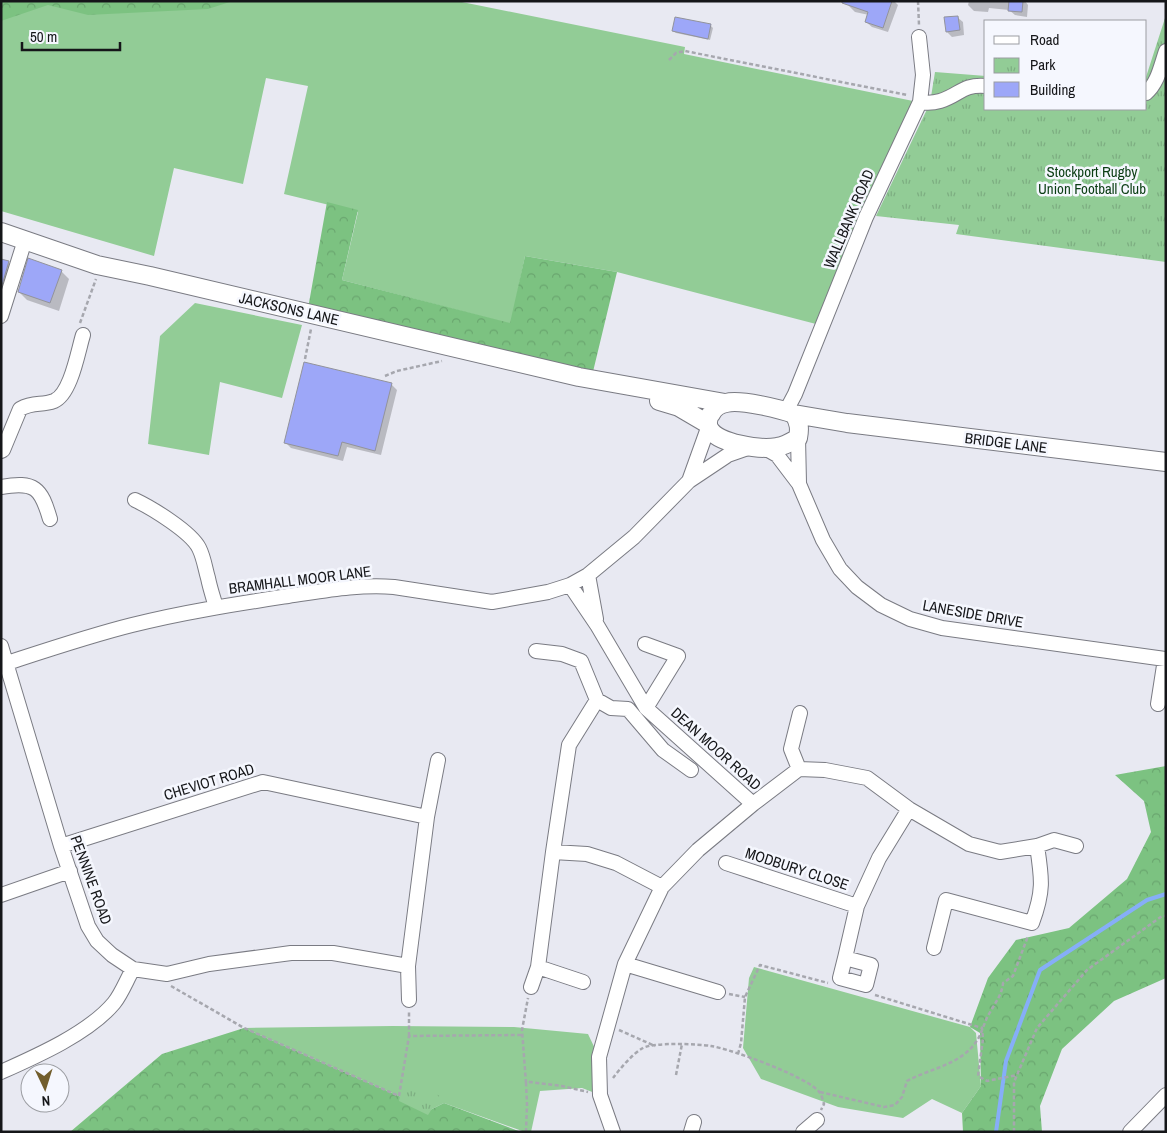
<svg xmlns="http://www.w3.org/2000/svg" width="1167" height="1133" font-family="'Archivo Narrow',sans-serif">
<style>
.green{fill:#92cc96}
.forest{fill:url(#forest-crowns)}
.park{fill:url(#park-tufts)}
.shadow{fill:#0003}
.lines{fill:none;stroke-linecap:round;stroke-linejoin:round}
.stream{stroke:#86aef8;stroke-width:4}
.building{fill:#9da7f8;stroke:#92939b}
.minor-casing{stroke:#7a7b83;stroke-width:16}
.major-casing{stroke:#7a7b83;stroke-width:20}
.path{stroke:#a6a7ae;stroke-width:2.5;stroke-dasharray:4 2.5;stroke-linecap:butt}
.minor{stroke:#fff;stroke-width:14}
.major{stroke:#fff;stroke-width:18}
.labels{text-anchor:middle;stroke-width:5;stroke-linejoin:round;paint-order:stroke}
.park-label{font-size:15px;fill:#0b3e14;stroke:#f5f7fe}
.street-label{font-size:15px;fill:#151619;stroke:#f5f7fe}
</style>
<defs>
<pattern id="forest-crowns" width="20" height="18" patternUnits="userSpaceOnUse" patternTransform="scale(1.25)"><rect width="20" height="18" fill="#7cc281"/><path d="M2 6a3 3 0 1 1 6 0M12 15a3 3 0 1 1 6 0" fill="none" stroke="#6aa66f"/></pattern>
<pattern id="park-tufts" width="24" height="20" patternUnits="userSpaceOnUse" patternTransform="scale(1.25)"><rect width="24" height="20" fill="#92cc96"/><path d="M3 7l-1-3M5 7V3M7 7l1-3M15 17l-1-3M17 17v-4M19 17l1-3" fill="none" stroke="#7dae81"/></pattern>
</defs>
<rect width="100%" height="100%" fill="#e8e9f2"/>
<!-- green -->
<path class="green" d="M 38,1 L 457,1 L 685,47 L 684,54 L 913,101 L 816,324 L 617,272 L 525,256 L 511,324 L 342,280 L 358,212 L 284,194 L 308,86 L 266,78 L 243,184 L 174,168 L 154,256 L 1,211 L 1,15 Z
M 195,303 L 302,325 L 282,398 L 220,382 L 209,455 L 148,444 L 160,336 Z
M 754,967 L 970,1027 L 976,1033 L 981,1086 L 962,1113 L 932,1099 L 903,1118 L 838,1107 L 761,1079 L 743,1048 L 749,978 Z
M 393,1026 L 514,1027 L 588,1034 L 599,1057 L 600,1095 L 582,1088 L 540,1091 L 531,1132 L 525,1132 L 444,1103 L 428,1111 L 399,1096 L 244,1028 Z"/>
<!-- forest -->
<path class="forest" d="M 1,1 L 233,1 L 208,9 L 88,15 L 48,5 L 1,21 Z
M 327,202 L 358,210 L 342,280 L 510,323 L 525,256 L 617,272 L 591,380 L 307,314 Z
M 1166,766 L 1166,978 L 1114,1001 L 1062,1049 L 1040,1106 L 1042,1132 L 963,1132 L 962,1113 L 981,1086 L 980,1033 L 970,1027 L 988,978 L 1016,940 L 1069,928 L 1127,879 L 1151,832 L 1144,801 L 1115,775 Z
M 244,1028 L 399,1096 L 428,1111 L 444,1103 L 521,1132 L 70,1132 L 162,1054 Z"/>
<!-- park -->
<path class="park" d="M 1166,15 L 1166,262 L 956,234 L 959,225 L 876,216 L 930,103 L 935,72 L 986,76 L 986,109 L 1146,109 L 1146,77 Z
M 403,1079 L 440,1096 L 428,1115 L 399,1101 Z"/>
<!-- shadow -->
<path class="shadow" d="M 849,1 L 894,1 L 898,5 L 888,32 L 872,27 L 866,22 L 869,15 L 855,12 L 849,6 Z
M 969,1 L 1025,1 L 1028,5 L 1027,17 L 1015,15 L 1009,10 L 989,8 L 988,12 L 974,11 L 968,5 Z
M 957,17 L 963,22 L 964,35 L 952,37 L 947,32 Z
M 710,25 L 713,28 L 710,40 L 676,33 L 673,31 Z
M 1,260 L 8,263 L 20,274 L 13,295 L 1,292 Z
M 61,271 L 69,279 L 59,311 L 27,300 L 19,292 Z
M 391,384 L 397,390 L 381,455 L 347,447 L 343,461 L 291,448 L 286,443 Z"/>
<g class="lines">
<!-- stream -->
<path class="stream" d="M 996,1132 L 1006,1061 L 1040,970 L 1147,900 L 1166,894"/>
</g>
<!-- building -->
<path class="building" d="M 842,1 L 892,1 L 883,28 L 865,22 L 868,12 L 842,3 Z
M 1009,1 L 1023,1 L 1022,12 L 1008,11 Z
M 958,16 L 960,30 L 946,32 L 944,17 Z
M 675,17 L 711,24 L 708,39 L 672,31 Z
M 28,258 L 62,270 L 50,303 L 18,292 Z
M 1,259 L 9,261 L 2,285 L 1,284 Z
M 304,362 L 392,383 L 375,451 L 342,442 L 338,456 L 284,443 Z"/>
<g class="lines">
<defs>
<path id="minor" d="M 1146,93 C 1158,83 1161,65 1166,51
M 920,102 C 926,103 933,103 940,101 C 960,95 962,84 986,86
M 1,316 L 25,240
M 786,411 L 795,394 L 866,217 L 920,102 L 923,75 L 919,37
M 798,438 L 799,483
M 763,447 L 777,455 L 799,484 L 823,540 L 840,569 L 857,587 L 881,605 L 910,619 L 942,628 L 1165,659 L 1158,704
M 1,451 L 3,450 L 20,409 C 34,401 41,406 54,401 C 71,394 78,351 83,335
M 689,481 L 708,428
M 1,487 C 35,481 41,488 50,519
M 135,500 C 152,508 191,532 199,548 C 204,558 205,568 208,578 C 210,588 213,597 216,607
M 588,575 L 596,619
M 570,585 L 597,625 L 646,708 L 753,804 L 698,850 L 662,887 L 625,964 L 599,1057 L 600,1095 L 613,1132
M 645,644 L 678,656 L 646,708
M 1,646 L 61,846 L 88,926 L 97,941 L 112,955 L 133,969 L 167,974 L 209,964 L 291,953 L 333,953 L 408,966
M 536,651 L 562,654 L 581,661 L 597,700 L 569,745 L 553,852 L 587,854 L 616,863 L 662,887
M 1,665 C 44,651 88,636 132,625 C 183,612 236,604 288,596 C 323,591 358,584 394,587 L 492,602 L 548,592 L 570,585 L 588,575 L 634,537 L 689,481 L 728,455 L 751,447
M 597,700 L 611,708 L 628,709 L 663,750 L 691,770
M 799,769 L 791,749 L 800,713
M 753,804 L 799,769 L 825,770 L 867,778 L 909,809 L 969,844 L 1000,852 L 1037,846 L 1054,840 L 1076,846
M 427,817 L 438,760
M 61,846 L 263,782 L 427,817 L 408,966 L 409,1000
M 553,852 L 538,967 L 583,982
M 726,863 L 857,906
M 1,895 L 70,871
M 934,948 L 946,900 L 1032,923 C 1044,891 1042,879 1037,846
M 845,958 L 840,978 L 866,985 L 871,965 L 845,958 L 857,906 L 879,858 L 909,809
M 625,964 L 718,992
M 531,987 L 538,967
M 1,1072 C 37,1056 89,1033 114,1003 C 122,993 127,979 133,969
M 691,1132 L 694,1122
M 803,1132 L 817,1120
M 1130,1132 L 1166,1095"/>
<path id="major" d="M 1,232 L 97,265 L 150,276 L 579,377 L 725,403
M 659,401 L 679,407 L 708,424
M 794,414 C 799,423 800,428 798,438 C 791,442 785,446 777,447 C 761,450 717,444 709,428 C 707,424 708,417 711,414 C 714,408 720,404 726,403 C 740,399 780,409 794,414 L 847,423 L 1166,462"/>
</defs>
<!-- minor casing -->
<use href="#minor" class="minor-casing"/>
<!-- major casing -->
<use href="#major" class="major-casing"/>
<!-- path -->
<path class="path" d="M 918,1 L 919,25
M 669,60 L 676,53 L 685,51 L 907,95
M 80,323 L 96,279
M 305,359 L 311,329
M 385,376 L 397,371 L 442,361
M 171,986 L 244,1028 L 399,1096 L 409,1036 L 522,1035
M 729,994 L 745,997
M 875,995 L 982,1028 L 983,1039 L 978,1076 L 987,1081 L 1017,1075
M 619,1030 L 655,1046
M 409,1036 L 409,1012
M 738,1054 L 741,1043 L 745,997 L 760,965 L 828,983
M 676,1075 L 682,1044
M 613,1078 C 620,1069 632,1054 643,1048 C 653,1042 699,1044 711,1046 C 731,1049 811,1078 820,1093 C 822,1096 823,1101 824,1104 L 821,1110
M 526,1083 L 522,1030 L 528,998
M 820,1092 L 884,1107 L 895,1105 L 902,1097 L 907,1081 C 929,1069 960,1065 976,1042 C 982,1034 984,1022 989,1014 C 995,1003 1002,995 1003,983 L 1013,976 L 1028,936
M 526,1132 L 527,1104 L 526,1083 L 530,1082 L 562,1086 L 588,1092
M 1014,1132 L 1014,1082 L 1037,1028 L 1087,970 L 1162,916 L 1166,916"/>
<!-- minor -->
<use href="#minor" class="minor"/>
<!-- major -->
<use href="#major" class="major"/>
</g>
<g class="labels">
<!-- park labels -->
<g class="park-label">
<text x="1092" y="177">Stockport Rugby<tspan x="1092" dy="17">Union Football Club</tspan></text>
</g>
<!-- street labels -->
<g class="street-label">
<text transform="translate(849 219) rotate(-67)" y="5">WALLBANK ROAD</text>
<text transform="translate(289 309) rotate(13)" y="5">JACKSONS LANE</text>
<text transform="translate(1006 443) rotate(7)" y="5">BRIDGE LANE</text>
<text transform="translate(300 580) rotate(-7)" y="5">BRAMHALL MOOR LANE</text>
<text transform="translate(973 614) rotate(10)" y="5">LANESIDE DRIVE</text>
<text transform="translate(716 749) rotate(42)" y="5">DEAN MOOR ROAD</text>
<text transform="translate(209 782) rotate(-17)" y="5">CHEVIOT ROAD</text>
<text transform="translate(797 869) rotate(18)" y="5">MODBURY CLOSE</text>
<text transform="translate(91 880) rotate(70)" y="5">PENNINE ROAD</text>
</g>
</g>
<!-- border -->
<rect width="1167" height="1133" fill="none" stroke="#151619" stroke-width="5"/>
<!-- legend -->
<rect x="984" y="20" width="162" height="90" fill="#f5f7fe" stroke="#9b9da2"/>
<rect x="994" y="36" width="25" height="8" fill="#ffffff" stroke="#9b9da2"/>
<text x="1030" y="45" font-size="15" fill="#151619">Road</text>
<rect x="994" y="58" width="25" height="15" fill="url(#park-tufts)" stroke="#9b9da2"/>
<text x="1030" y="70" font-size="15" fill="#151619">Park</text>
<rect x="994" y="82" width="25" height="15" fill="#9da7f8" stroke="#9b9da2"/>
<text x="1030" y="95" font-size="15" fill="#151619">Building</text>
<!-- north arrow -->
<g transform="translate(45 1088) rotate(176)"><circle r="24" fill="#f5f7fe" stroke="#9b9da2"/>
<path d="M0-4L9 19L0 12L-9 19Z" fill="#725e2d"/>
<text y="-8" font-size="14" font-weight="bold" text-anchor="middle" fill="#151619">N</text>
</g>
<!-- scale -->
<path d="M22 42v8h98v-8" fill="none" stroke="#151619" stroke-width="2.5"/>
<text x="30" y="42" font-size="15" fill="#151619" stroke="#f5f7fe" stroke-width="4" paint-order="stroke">50 m</text>
</svg>
